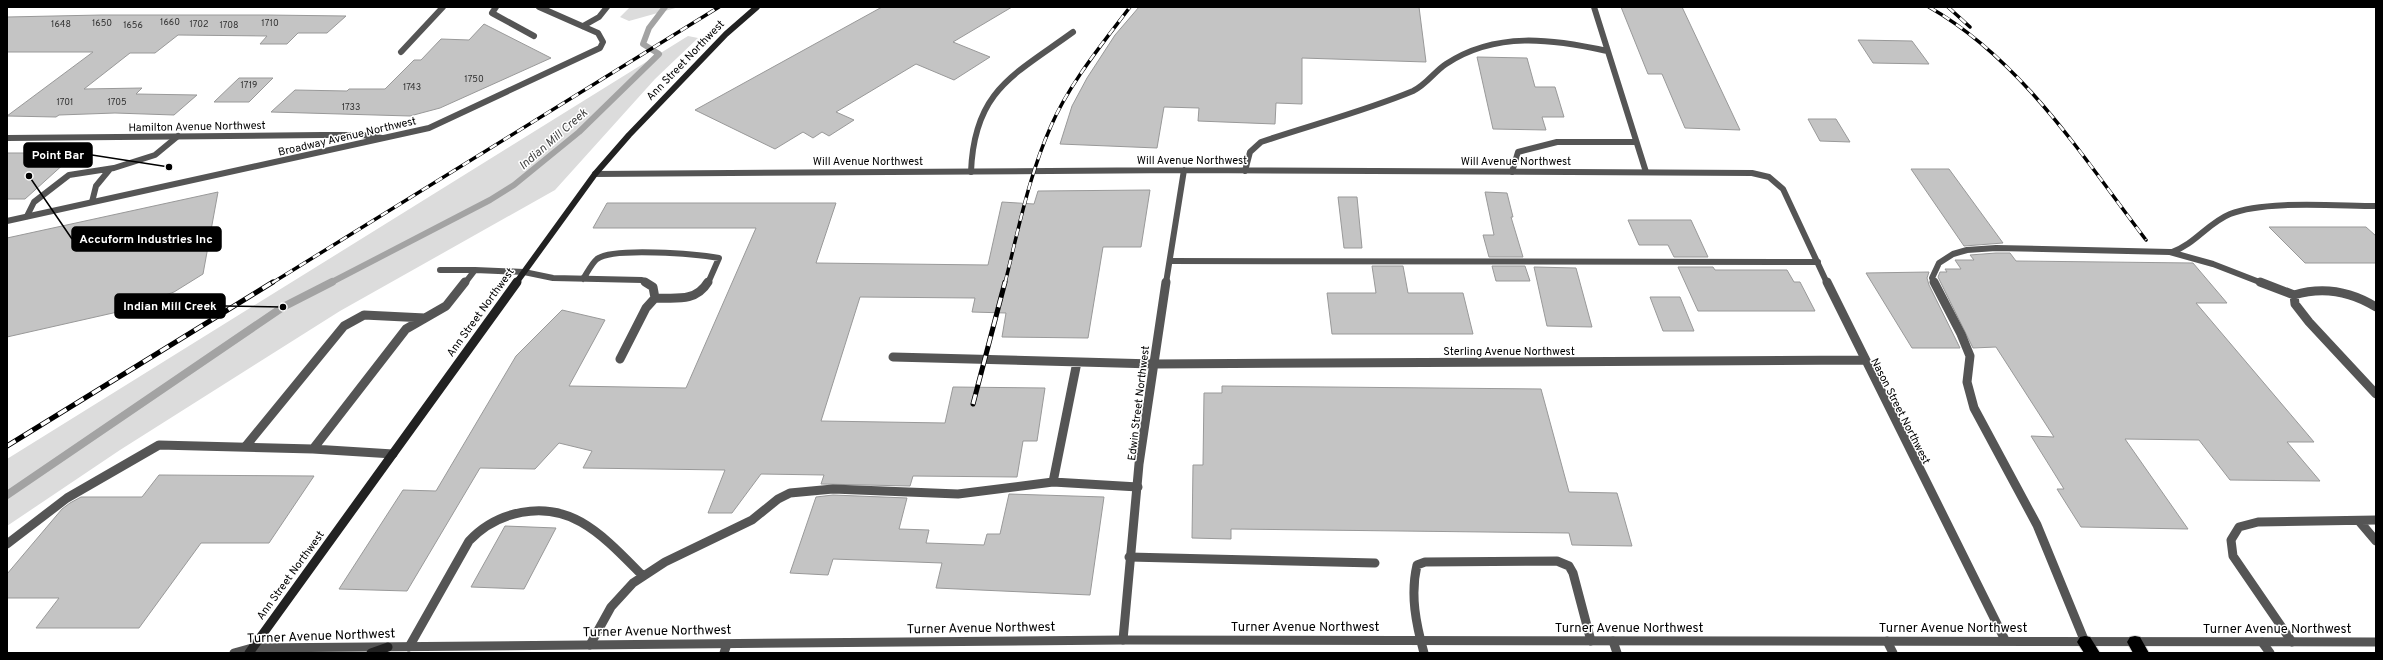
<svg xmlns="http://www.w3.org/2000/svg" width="2383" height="660" font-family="Overpass,sans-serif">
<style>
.green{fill:#dcdcdc}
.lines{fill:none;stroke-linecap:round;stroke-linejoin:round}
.stream-far1{stroke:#a3a3a3;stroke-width:6}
.stream{stroke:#a3a3a3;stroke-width:8}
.building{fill:#c4c4c4;stroke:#999}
.motorway-casing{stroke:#dbdbdb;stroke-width:2}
.service-far1{stroke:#555;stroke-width:6}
.service{stroke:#555;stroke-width:9}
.minor-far1{stroke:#555;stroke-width:6}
.minor{stroke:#555;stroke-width:9}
.tertiary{stroke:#555;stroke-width:9}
.secondary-far1{stroke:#222;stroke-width:6}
.secondary{stroke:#222;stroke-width:9}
.motorway{fill:#000;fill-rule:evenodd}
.rail-far1-casing{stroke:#000;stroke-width:3.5}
.rail-casing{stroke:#000;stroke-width:5}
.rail-far1{stroke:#fff;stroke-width:2.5;stroke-dasharray:8;stroke-linecap:butt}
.rail{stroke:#fff;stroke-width:3.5;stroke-dasharray:10;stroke-linecap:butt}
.labels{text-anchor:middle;stroke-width:3;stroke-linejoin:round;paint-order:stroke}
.number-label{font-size:9px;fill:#313131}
.street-label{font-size:11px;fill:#000;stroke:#fff}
.water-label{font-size:12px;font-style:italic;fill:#444;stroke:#fff}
.near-street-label{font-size:13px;fill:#000;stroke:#fff}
.leader{fill:none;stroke:#000;stroke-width:1.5}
.callout-dot{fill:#000;stroke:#fff;stroke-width:1.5}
.callout{fill:#000;stroke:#000;stroke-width:1.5}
.callout-label{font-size:12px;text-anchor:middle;font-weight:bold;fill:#fff}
</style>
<rect width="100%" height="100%" fill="#fff"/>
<!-- green -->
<path class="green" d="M 630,7 L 679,7 L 629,21 L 620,17 Z
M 688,36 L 698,38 L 655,79 L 555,190 L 340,311 L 120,450 L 7,526 L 7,459 Z"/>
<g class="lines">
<!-- stream-far1 -->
<path class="stream-far1" d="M 330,283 L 490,200 L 514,185 L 579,132 L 659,54 L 643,44 L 649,28 L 665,7"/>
<!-- stream -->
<path class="stream" d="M 7,495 L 283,307 L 332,282"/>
</g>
<!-- building -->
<path class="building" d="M 882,7 L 1012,7 L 953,42 L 990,57 L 954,80 L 916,64 L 836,112 L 854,120 L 829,136 L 822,132 L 813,138 L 803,132 L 775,149 L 695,110 Z
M 1139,7 L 1419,7 L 1426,62 L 1302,58 L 1302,104 L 1276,103 L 1275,124 L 1198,121 L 1199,108 L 1164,107 L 1157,148 L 1060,144 L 1072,106 L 1087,78 L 1115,35 Z
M 1621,7 L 1682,7 L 1740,130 L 1685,128 L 1662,74 L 1648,74 Z
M 101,15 L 268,15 L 346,16 L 327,33 L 298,33 L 287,44 L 260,44 L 267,36 L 178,35 L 155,53 L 130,53 L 84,89 L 142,88 L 136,94 L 197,95 L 174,115 L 115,113 L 59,115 L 56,117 L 7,116 L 93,52 L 7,52 L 7,17 Z
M 484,24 L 551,58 L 440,108 L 410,116 L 271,112 L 295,90 L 347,91 L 349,89 L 385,89 L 414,60 L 421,60 L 441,39 L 469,40 Z
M 1858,40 L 1912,41 L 1929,64 L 1873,63 Z
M 1477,57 L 1527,58 L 1535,87 L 1555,87 L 1564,117 L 1542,117 L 1546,130 L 1493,129 Z
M 239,78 L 273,78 L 249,102 L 214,102 Z
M 1808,119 L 1836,119 L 1850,142 L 1820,141 Z
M 7,153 L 76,153 L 25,199 L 7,199 Z
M 1911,169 L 1949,169 L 2003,243 L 1964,246 Z
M 1150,190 L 1141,247 L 1103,247 L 1088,338 L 1002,337 L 1006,313 L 972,312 L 975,298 L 860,297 L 821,421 L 945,423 L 953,387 L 1045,388 L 1037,441 L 1023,441 L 1017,477 L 913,476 L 910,486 L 821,484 L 824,475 L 761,474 L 732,513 L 708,513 L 725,470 L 583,468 L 592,451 L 559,443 L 535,469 L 480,468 L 407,591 L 339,589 L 403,490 L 436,491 L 516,356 L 562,310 L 605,320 L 569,386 L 686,388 L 756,228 L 593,228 L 607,203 L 836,203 L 816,263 L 988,265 L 1002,202 L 1034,204 L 1038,191 Z
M 218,192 L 203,274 L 174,292 L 113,313 L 7,337 L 7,238 Z
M 1485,192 L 1507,193 L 1513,217 L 1511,217 L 1523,257 L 1489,257 L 1483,235 L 1494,235 Z
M 1338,197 L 1357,197 L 1362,248 L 1344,248 Z
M 1628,220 L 1691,220 L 1708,257 L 1674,257 L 1668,245 L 1639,245 Z
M 2269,227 L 2366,227 L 2376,236 L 2376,263 L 2305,263 Z
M 1996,253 L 2010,253 L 2016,261 L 2193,263 L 2227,303 L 2196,303 L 2314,442 L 2287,442 L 2320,481 L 2230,480 L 2199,440 L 2125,439 L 2188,529 L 2081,527 L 2057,489 L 2064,489 L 2031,436 L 2054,437 L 1996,347 L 1973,348 L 1938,277 L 1940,272 L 1947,272 L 1945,269 L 1961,269 L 1955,260 L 1974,260 L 1970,255 Z
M 1372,266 L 1403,266 L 1408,293 L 1463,293 L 1473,334 L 1332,334 L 1327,293 L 1376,293 Z
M 1492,266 L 1525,266 L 1530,281 L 1496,281 Z
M 1534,267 L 1576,268 L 1592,327 L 1547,326 Z
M 1678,267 L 1713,267 L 1715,270 L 1787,270 L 1794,282 L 1800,282 L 1815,311 L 1698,311 Z
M 1929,272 L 1927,278 L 1929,285 L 1960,348 L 1912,348 L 1866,273 Z
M 1650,297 L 1680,297 L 1694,331 L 1663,331 Z
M 1222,386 L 1541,389 L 1569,492 L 1617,493 L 1632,546 L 1572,545 L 1569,533 L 1231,529 L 1231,539 L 1192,538 L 1193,465 L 1203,465 L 1204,393 L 1222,393 Z
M 159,475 L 314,476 L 269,543 L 201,543 L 139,628 L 36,628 L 59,598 L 7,598 L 7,574 L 62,509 L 70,503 L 81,497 L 142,497 Z
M 1009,494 L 1104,497 L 1090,595 L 936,588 L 942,563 L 833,559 L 828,575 L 790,573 L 816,497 L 833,495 L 907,498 L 899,529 L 929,530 L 926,543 L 984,545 L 987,534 L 1000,534 Z
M 505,526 L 556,528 L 524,589 L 471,587 Z"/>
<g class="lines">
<defs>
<path id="motorway" d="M 2085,636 L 2090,637 L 2100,653 L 2084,653 L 2077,642 L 2080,637 Z
M 2135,636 L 2140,637 L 2149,653 L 2133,653 L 2127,642 L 2130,637 Z"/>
</defs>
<!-- motorway casing -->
<use href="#motorway" class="motorway-casing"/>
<!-- service-far1 -->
<path class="service-far1" d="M 496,7 L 492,13 L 534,36
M 1594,7 L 1646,172
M 583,26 L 599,17 L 607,7
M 401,52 L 443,7
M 1245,171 L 1250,152 L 1261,142 C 1311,125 1365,111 1413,91 C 1426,85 1435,71 1446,64 C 1496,31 1552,39 1607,51
M 971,172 C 974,90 1014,75 1073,32
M 1512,172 L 1518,152 L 1557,142 L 1636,142
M 92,202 L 96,186 L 110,169
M 27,216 L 34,202 L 69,175 L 114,168 L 155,155 L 178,136
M 2172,252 C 2195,244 2208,223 2230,214 C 2265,200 2337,206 2376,206
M 1170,261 L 1818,262
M 440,270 L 475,270
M 583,279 C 587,273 592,263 597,259 C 613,247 697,254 719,258 L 708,283
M 465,283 L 475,270 L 524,272 L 553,278 L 642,280 L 647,283
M 1934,283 L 1932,278 L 1939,263 L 1953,254 L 1967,250 L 1996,248 L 2170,252 L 2213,264 L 2262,283"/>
<!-- service -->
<path class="service" d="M 1934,282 L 1961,334 L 1970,356 L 1967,382 L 1974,408 L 2037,525 L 2085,642
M 2260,282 L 2294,295
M 655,298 C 676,298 696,302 708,282
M 2376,307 C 2350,291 2324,286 2294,295 L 2295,304 L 2309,322 L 2376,394
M 893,357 L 1154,364
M 620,359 L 646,308 L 655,298 L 653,287 L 645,282
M 1077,362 L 1053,482 L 1138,487
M 245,447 L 344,326 L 364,315 L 425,318
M 313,449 L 393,454
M 2359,521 L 2376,541
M 7,544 L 67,498 L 159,445 L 313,449 L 406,329 L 446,306 L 465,282
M 1129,557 L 1375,563
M 1613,641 L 1617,653
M 1887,641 L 1893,653
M 2262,642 L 2270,653
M 2292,642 L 2233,556 L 2231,540 L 2239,527 L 2258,522 L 2376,520
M 590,645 L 611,607 L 633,583 L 665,562 L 752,520 L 778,499 L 790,493 L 833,489 L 958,494 L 1053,482
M 409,647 L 469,541 C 497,511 544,501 581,522 C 604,535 624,557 643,576
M 724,653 L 727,644
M 1424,653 C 1416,624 1410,595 1417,565 L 1425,562 L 1557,561 L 1569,566 L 1573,573 L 1591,641"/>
<!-- minor-far1 -->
<path class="minor-far1" d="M 7,138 L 322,135 L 362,135 L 382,138
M 595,174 L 1184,170 L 1752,173 L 1769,177 L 1783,189 L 1827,283
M 7,221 L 429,128 L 600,48 L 603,42 L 598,33 L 539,7
M 1166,283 L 1184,170"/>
<!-- minor -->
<path class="minor" d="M 1827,282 L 2005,640
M 1154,364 L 1864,360
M 1123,640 L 1139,464 L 1166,282"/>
<!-- tertiary -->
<path class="tertiary" d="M 234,653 L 252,648 L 1123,640 L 2376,642"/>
<!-- secondary-far1 -->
<path class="secondary-far1" d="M 516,283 L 595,174 L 629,135 L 726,34 L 757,7"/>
<!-- secondary -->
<path class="secondary" d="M 249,653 L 517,282
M 371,653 L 388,647"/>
<!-- motorway -->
<use href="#motorway" class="motorway"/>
<defs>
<path id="rail-far1" d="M 1929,7 C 2022,60 2082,156 2146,240
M 1948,7 L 1970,27
M 272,283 L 719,7
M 1005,283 C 1018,231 1029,175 1051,126 C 1069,84 1103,43 1130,7"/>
<path id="rail" d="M 973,404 L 1005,282
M 7,446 L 273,282"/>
</defs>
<!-- rail-far1 casing -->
<use href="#rail-far1" class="rail-far1-casing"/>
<!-- rail casing -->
<use href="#rail" class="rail-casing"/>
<!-- rail-far1 -->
<use href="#rail-far1" class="rail-far1"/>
<!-- rail -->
<use href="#rail" class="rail"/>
</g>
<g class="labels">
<!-- number labels -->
<g class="number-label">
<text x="170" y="25">1660</text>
<text x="102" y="26">1650</text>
<text x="270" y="26">1710</text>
<text x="61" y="27">1648</text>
<text x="199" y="27">1702</text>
<text x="133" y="28">1656</text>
<text x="229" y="28">1708</text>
<text x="474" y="82">1750</text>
<text x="249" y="88">1719</text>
<text x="412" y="90">1743</text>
<text x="65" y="105">1701</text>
<text x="117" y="105">1705</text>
<text x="351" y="110">1733</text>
</g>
<!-- street labels -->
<g class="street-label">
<text transform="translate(685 60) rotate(-46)" y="4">Ann Street Northwest</text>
<text transform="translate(197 126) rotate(-1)" y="4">Hamilton Avenue Northwest</text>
<text transform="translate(347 136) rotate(-13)" y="4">Broadway Avenue Northwest</text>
<text x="1192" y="164">Will Avenue Northwest</text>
<text x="868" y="165">Will Avenue Northwest</text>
<text x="1516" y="165">Will Avenue Northwest</text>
<text transform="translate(480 312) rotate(-54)" y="4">Ann Street Northwest</text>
<text x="1509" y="355">Sterling Avenue Northwest</text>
<text transform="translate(1138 403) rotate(-83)" y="4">Edwin Street Northwest</text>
<text transform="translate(1901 411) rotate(63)" y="4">Nason Street Northwest</text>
<text transform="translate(290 575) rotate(-54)" y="4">Ann Street Northwest</text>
</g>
<!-- water labels -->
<g class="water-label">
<text transform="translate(553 139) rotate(-41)" y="4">Indian Mill Creek</text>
</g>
<!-- near-street labels -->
<g class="near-street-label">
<text x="1305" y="631">Turner Avenue Northwest</text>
<text transform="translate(981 627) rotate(-1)" y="5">Turner Avenue Northwest</text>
<text x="1629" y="632">Turner Avenue Northwest</text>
<text x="1953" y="632">Turner Avenue Northwest</text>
<text x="2277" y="633">Turner Avenue Northwest</text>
<text transform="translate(657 630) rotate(-1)" y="5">Turner Avenue Northwest</text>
<text transform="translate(321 635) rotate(-2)" y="5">Turner Avenue Northwest</text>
</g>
</g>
<!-- callouts -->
<path class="leader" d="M169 167L92 155M29 176L72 239M283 307L225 306"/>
<g class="callout-dot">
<circle cx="169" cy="167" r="4"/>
<circle cx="29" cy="176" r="4"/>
<circle cx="283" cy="307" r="4"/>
</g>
<g class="callout">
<rect x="24" y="143" width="68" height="24" rx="4"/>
<rect x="72" y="227" width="149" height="24" rx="4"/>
<rect x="115" y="294" width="110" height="24" rx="4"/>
</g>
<g class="callout-label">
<text x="58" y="159">Point Bar</text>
<text x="146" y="243">Accuform Industries Inc</text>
<text x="170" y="310">Indian Mill Creek</text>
</g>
<!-- border -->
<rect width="2383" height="660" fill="none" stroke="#000000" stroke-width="16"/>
</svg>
